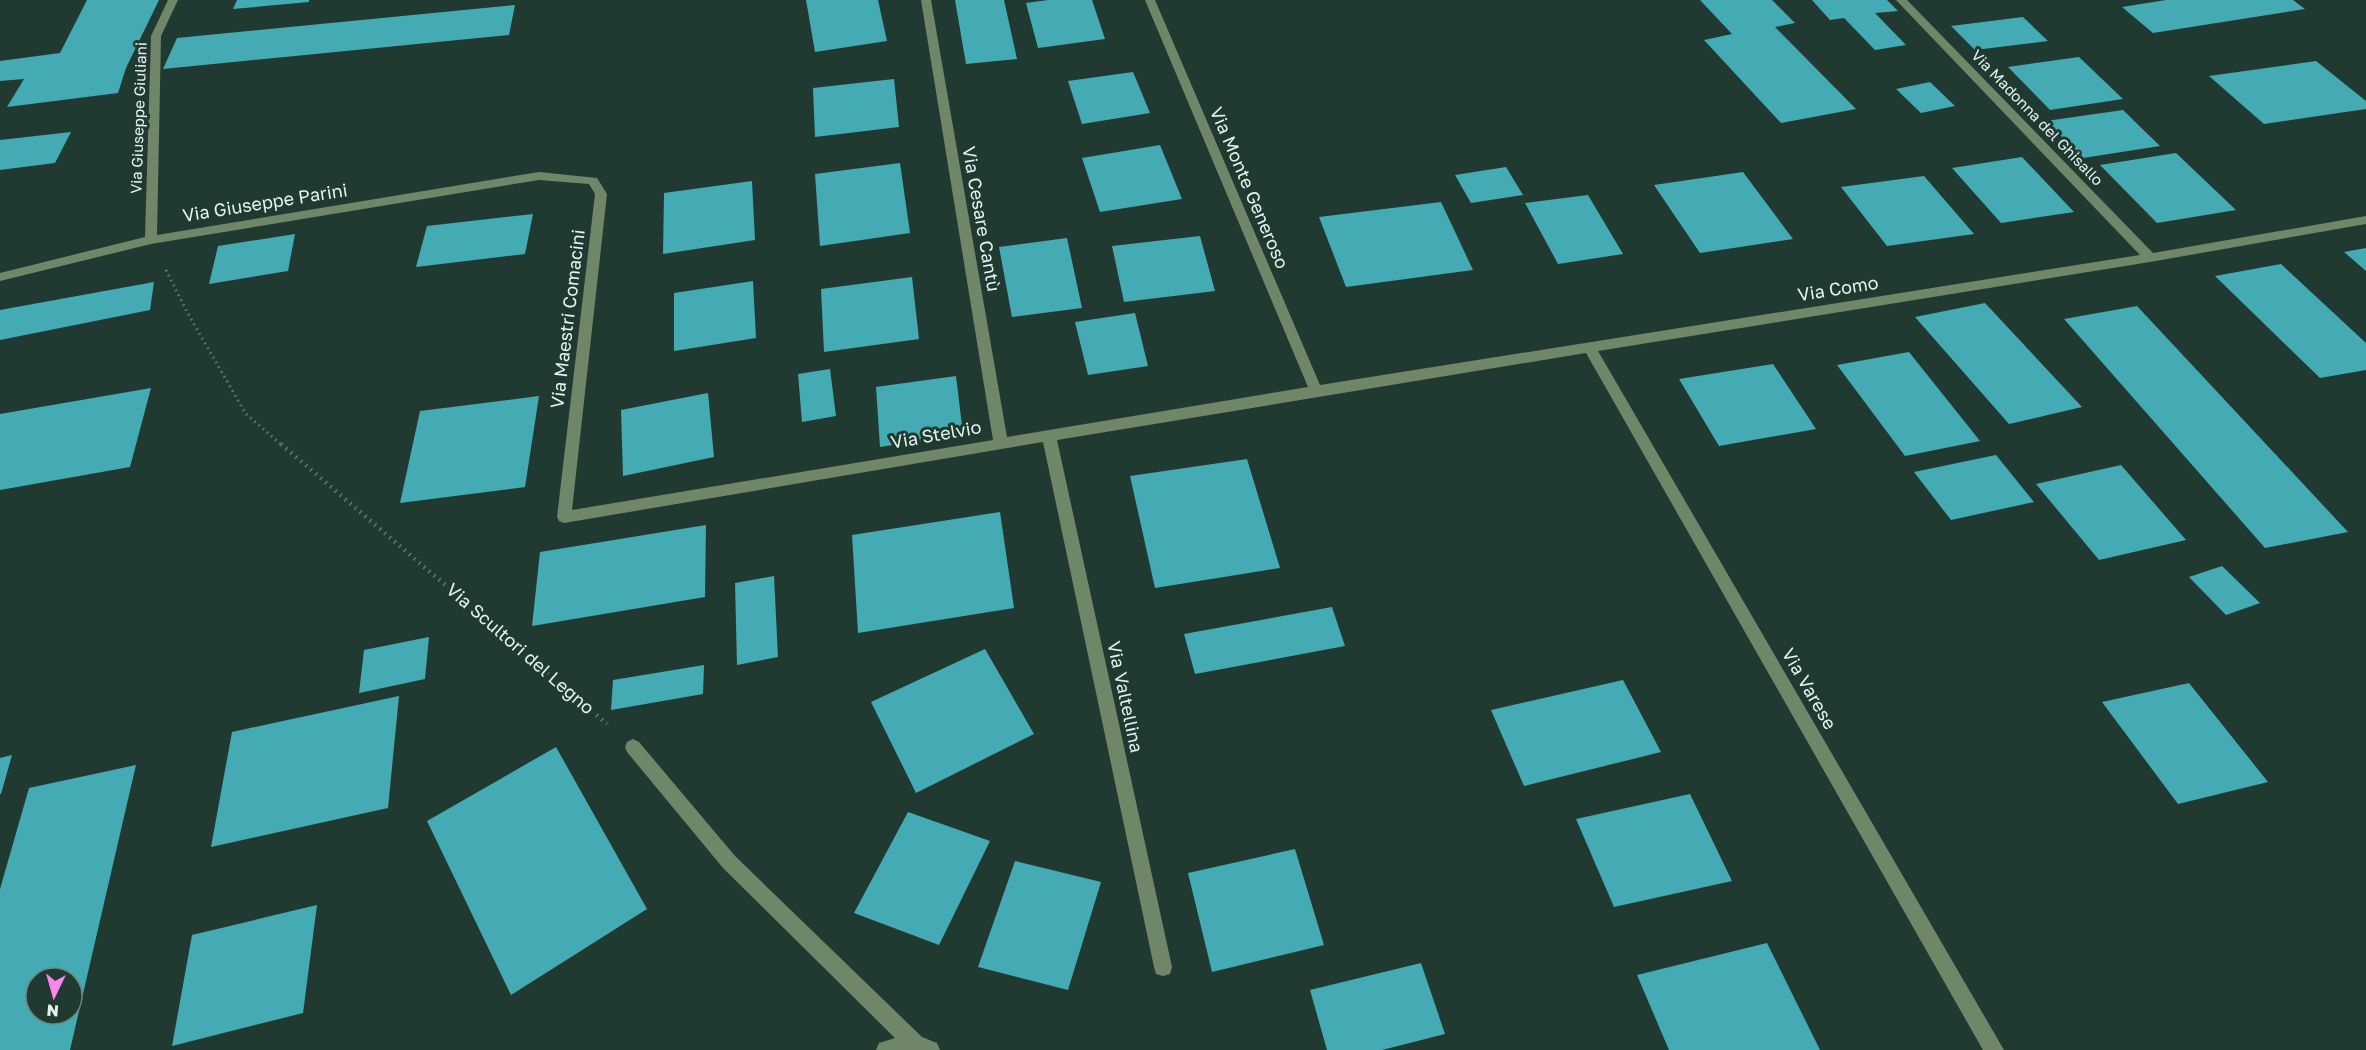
<svg xmlns="http://www.w3.org/2000/svg" width="2366" height="1050" font-family="'Golos Text',sans-serif">
<style>
.building{fill:#44abb4;fill-rule:evenodd}
.lines{fill:none;stroke-linecap:round;stroke-linejoin:round}
.path-far1{stroke:#627870;stroke-width:3;stroke-dasharray:1.5 4;stroke-linecap:butt}
.path{stroke:#627870;stroke-width:4.5;stroke-dasharray:1.5 5;stroke-linecap:butt}
.minor{fill:#6f8768;fill-rule:evenodd}
.labels{text-anchor:middle;stroke-width:6;stroke-linejoin:round;paint-order:stroke}
.far-street-label{font-size:15px;fill:#e3f3ed;stroke:#203a31}
.street-label{font-size:18px;fill:#e3f3ed;stroke:#203a31}
</style>
<rect width="100%" height="100%" fill="#203a31"/>
<!-- building -->
<path class="building" d="M 87,0 L 159,0 L 126,68 L 118,93 L 7,107 L 24,79 L 0,81 L 0,61 L 60,53 Z
M 237,0 L 309,0 L 309,2 L 233,9 Z
M 806,0 L 878,0 L 887,41 L 815,52 Z
M 955,0 L 1004,0 L 1017,59 L 966,64 Z
M 1048,0 L 1092,0 L 1105,39 L 1038,48 L 1026,3 Z
M 1700,0 L 1772,0 L 1795,23 L 1775,27 L 1856,109 L 1781,123 L 1704,40 L 1732,34 Z
M 1812,0 L 1887,0 L 1898,11 L 1875,13 L 1906,45 L 1875,50 L 1844,18 L 1830,20 Z
M 2166,0 L 2293,0 L 2305,9 L 2153,33 L 2122,7 Z
M 515,5 L 509,35 L 163,69 L 177,38 Z
M 2023,17 L 2048,41 L 1975,50 L 1951,26 Z
M 2079,57 L 2123,99 L 2050,110 L 2008,67 Z
M 2316,61 L 2366,101 L 2366,109 L 2264,124 L 2209,76 Z
M 1133,72 L 1150,113 L 1082,124 L 1068,81 Z
M 894,79 L 899,127 L 815,137 L 813,88 Z
M 1930,82 L 1955,106 L 1921,113 L 1896,89 Z
M 2123,110 L 2160,146 L 2083,158 L 2046,121 Z
M 71,132 L 55,163 L 0,170 L 0,140 Z
M 1160,145 L 1182,199 L 1100,212 L 1082,158 Z
M 2176,153 L 2236,210 L 2157,223 L 2100,165 Z
M 2022,157 L 2074,212 L 2001,223 L 1952,168 Z
M 900,163 L 910,233 L 820,246 L 815,174 Z
M 1506,167 L 1523,195 L 1471,203 L 1455,175 Z
M 1743,172 L 1793,239 L 1700,253 L 1654,185 Z
M 1924,176 L 1974,234 L 1887,246 L 1841,187 Z
M 752,181 L 755,240 L 663,254 L 664,193 Z
M 1588,195 L 1623,254 L 1558,264 L 1525,203 Z
M 1441,202 L 1473,270 L 1346,287 L 1319,217 Z
M 533,214 L 525,254 L 416,267 L 427,226 Z
M 295,234 L 288,271 L 209,284 L 218,246 Z
M 1200,236 L 1215,291 L 1124,302 L 1112,246 Z
M 1067,238 L 1082,308 L 1012,317 L 999,247 Z
M 2366,248 L 2366,271 L 2344,252 Z
M 2281,264 L 2366,343 L 2366,370 L 2320,378 L 2215,276 Z
M 912,277 L 919,339 L 824,352 L 821,289 Z
M 753,281 L 756,338 L 674,351 L 674,293 Z
M 154,282 L 150,310 L 0,340 L 0,310 Z
M 1985,303 L 2082,407 L 2009,424 L 1915,317 Z
M 2137,306 L 2348,532 L 2265,548 L 2064,319 Z
M 1135,313 L 1148,366 L 1088,375 L 1075,322 Z
M 1909,352 L 1980,441 L 1905,456 L 1837,365 Z
M 1773,364 L 1816,429 L 1719,446 L 1679,379 Z
M 830,369 L 836,416 L 802,422 L 798,374 Z
M 956,376 L 963,434 L 880,447 L 876,387 Z
M 151,388 L 130,467 L 0,490 L 0,414 Z
M 708,393 L 714,457 L 623,476 L 621,410 Z
M 539,396 L 525,487 L 400,503 L 420,411 Z
M 1996,455 L 2034,502 L 1951,520 L 1914,472 Z
M 1247,459 L 1280,568 L 1155,588 L 1130,476 Z
M 2121,465 L 2186,540 L 2099,560 L 2036,484 Z
M 1000,512 L 1014,608 L 858,633 L 852,535 Z
M 706,525 L 705,597 L 532,626 L 540,552 Z
M 2222,566 L 2260,603 L 2226,615 L 2189,577 Z
M 774,576 L 778,657 L 737,665 L 735,583 Z
M 1332,607 L 1345,646 L 1195,674 L 1184,634 Z
M 429,637 L 425,679 L 359,693 L 364,650 Z
M 985,649 L 1034,734 L 916,793 L 871,702 Z
M 704,665 L 703,694 L 611,710 L 613,680 Z
M 1623,680 L 1661,752 L 1524,786 L 1491,710 Z
M 2189,683 L 2268,782 L 2178,804 L 2102,702 Z
M 399,696 L 388,808 L 211,847 L 232,732 Z
M 556,747 L 647,909 L 511,995 L 427,821 Z
M 12,755 L 1,794 L 0,794 L 0,758 Z
M 136,765 L 70,1050 L 0,1050 L 0,889 L 29,788 ZM 36,978 L 72,978 L 72,1014 L 36,1014 Z
M 1690,794 L 1732,881 L 1614,907 L 1576,819 Z
M 908,812 L 990,841 L 939,945 L 854,913 Z
M 1295,849 L 1324,945 L 1212,972 L 1188,873 Z
M 1015,861 L 1101,882 L 1068,990 L 978,967 Z
M 317,905 L 303,1013 L 172,1046 L 192,935 Z
M 1767,943 L 1820,1050 L 1669,1050 L 1637,975 Z
M 1421,963 L 1445,1034 L 1382,1050 L 1327,1050 L 1310,990 Z"/>
<g class="lines">
<!-- path-far1 -->
<path class="path-far1" d="M 166,270 L 187,312 L 246,414 L 283,446"/>
<!-- path -->
<path class="path" d="M 281,444 L 607,724"/>
<!-- minor -->
<path class="minor" d="M 168,0 L 178,0 L 161,36 L 157,235 L 539,172 L 597,178 L 607,194 L 572,510 L 993,440 L 921,0 L 931,0 L 1007,437 L 1308,387 L 1145,0 L 1155,0 L 1320,385 L 2140,255 L 1896,0 L 1907,0 L 2153,253 L 2366,216 L 2366,224 L 2150,262 L 1598,351 L 2004,1050 L 1983,1050 L 1586,353 L 1057,440 L 1172,967 L 1170,974 L 1163,976 L 1156,974 L 1154,967 L 1043,442 L 564,523 L 559,521 L 557,517 L 595,194 L 589,184 L 539,180 L 151,244 L 0,281 L 0,273 L 145,237 L 151,36 Z
M 633,739 L 639,742 L 735,856 L 922,1037 L 937,1043 L 940,1050 L 876,1050 L 879,1043 L 895,1038 L 723,868 L 627,752 L 625,747 L 627,742 Z"/>
</g>
<g class="labels">
<!-- far-street labels -->
<g class="far-street-label">
<text transform="translate(139 118) rotate(-88)" y="5">Via Giuseppe Giuliani</text>
<text transform="translate(2037 118) rotate(46)" y="5">Via Madonna del Ghisallo</text>
</g>
<!-- street labels -->
<g class="street-label">
<text transform="translate(1249 188) rotate(67)" y="6">Via Monte Generoso</text>
<text transform="translate(265 203) rotate(-9)" y="6">Via Giuseppe Parini</text>
<text transform="translate(981 219) rotate(80)" y="6">Via Cesare Cantù</text>
<text transform="translate(1838 289) rotate(-9)" y="6">Via Como</text>
<text transform="translate(568 319) rotate(-83)" y="6">Via Maestri Comacini</text>
<text transform="translate(936 435) rotate(-10)" y="6">Via Stelvio</text>
<text transform="translate(520 649) rotate(41)" y="6">Via Scultori del Legno</text>
<text transform="translate(1809 689) rotate(60)" y="6">Via Varese</text>
<text transform="translate(1125 697) rotate(78)" y="6">Via Valtellina</text>
</g>
</g>
<!-- north arrow -->
<g transform="translate(54 996) rotate(185)"><circle r="28" fill="#203a31" stroke="#6e847c" stroke-width="1.5"/>
<path d="M0-4.5L10 22L0 15L-10 22Z" fill="#f888eb"/>
<text y="-9" font-size="16" font-weight="bold" text-anchor="middle" fill="#e3f3ed">N</text>
</g>
</svg>
